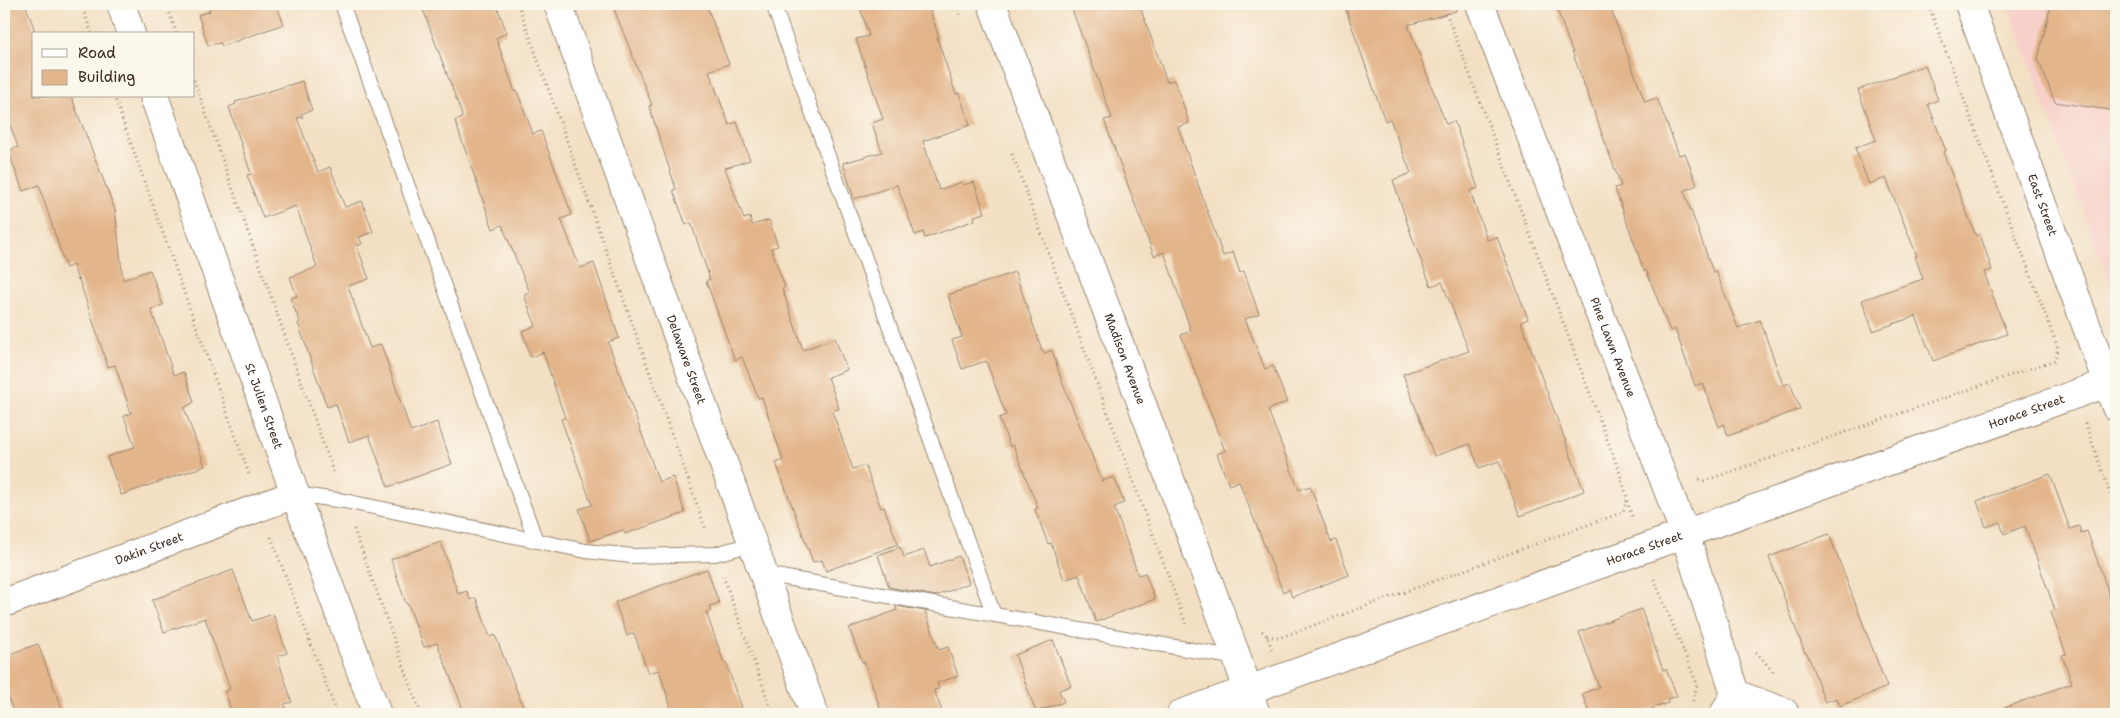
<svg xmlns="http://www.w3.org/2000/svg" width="2120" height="718" font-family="'Shantell Sans',sans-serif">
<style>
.built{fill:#f7d1c9}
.building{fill:#e3b58b}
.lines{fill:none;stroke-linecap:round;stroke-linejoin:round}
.lane-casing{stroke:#978571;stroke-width:16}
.street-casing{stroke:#978571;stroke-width:30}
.path{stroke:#978571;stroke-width:3;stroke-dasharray:1 4;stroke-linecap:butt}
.lane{stroke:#fff;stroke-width:14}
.street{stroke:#fff;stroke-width:28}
.labels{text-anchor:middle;stroke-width:4.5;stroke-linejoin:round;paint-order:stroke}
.street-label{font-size:12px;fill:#3b2a1e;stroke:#fbf7ec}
</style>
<rect width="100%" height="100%" fill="#fbf7ec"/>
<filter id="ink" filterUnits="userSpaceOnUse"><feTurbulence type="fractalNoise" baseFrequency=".02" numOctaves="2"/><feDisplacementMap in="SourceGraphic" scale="10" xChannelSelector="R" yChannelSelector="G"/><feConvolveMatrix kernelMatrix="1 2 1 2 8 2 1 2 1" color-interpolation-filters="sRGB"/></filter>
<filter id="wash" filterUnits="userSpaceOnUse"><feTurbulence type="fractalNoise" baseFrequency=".0096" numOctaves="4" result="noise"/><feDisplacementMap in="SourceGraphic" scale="20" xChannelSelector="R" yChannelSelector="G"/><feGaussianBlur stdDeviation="1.12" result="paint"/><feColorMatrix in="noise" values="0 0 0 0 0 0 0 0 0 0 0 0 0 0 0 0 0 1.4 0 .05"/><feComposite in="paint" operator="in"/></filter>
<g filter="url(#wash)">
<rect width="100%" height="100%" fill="#f3e0c4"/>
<!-- built -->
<path class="built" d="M 2008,4 L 2116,4 L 2116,294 L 2114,295 Z"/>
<g id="blocks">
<!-- building -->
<path class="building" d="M 4,4 L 25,4 L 34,28 L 34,96 L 71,96 L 115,210 L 123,280 L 150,270 L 163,305 L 151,309 L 174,375 L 184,372 L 194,402 L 184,408 L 205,466 L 121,495 L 107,457 L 135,447 L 124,416 L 131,413 L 115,365 L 108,367 L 79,279 L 78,280 L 73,265 L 66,268 L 39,185 L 23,191 L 8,151 L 18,147 L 4,108 Z
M 208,4 L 276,4 L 284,24 L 222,46 L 221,43 L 208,45 L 198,15 L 210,11 Z
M 421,4 L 496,4 L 507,33 L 496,38 L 515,92 L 517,91 L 533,134 L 541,131 L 572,215 L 561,219 L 580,268 L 594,263 L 619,338 L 608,342 L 644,440 L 659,482 L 673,477 L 685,513 L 625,534 L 623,530 L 590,541 L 579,509 L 592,505 L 561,419 L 565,418 L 543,352 L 531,357 L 522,331 L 536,326 L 524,295 L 530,293 L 502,225 L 493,229 L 455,121 L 462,118 L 461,112 Z
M 612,4 L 706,4 L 729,64 L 709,71 L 729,125 L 737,122 L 750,160 L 725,168 L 744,219 L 750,217 L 752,225 L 769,220 L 778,246 L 771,248 L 785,287 L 782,288 L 803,350 L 835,338 L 847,370 L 828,377 L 839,409 L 832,411 L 853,469 L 865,465 L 881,508 L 884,507 L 898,544 L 826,571 L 822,560 L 813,562 L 776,463 L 783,460 L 762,397 L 758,398 L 742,357 L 735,360 L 706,281 L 710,279 L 691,223 L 686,225 L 673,190 L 676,189 L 649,106 L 652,105 Z
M 859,4 L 928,4 L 939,38 L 937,38 L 956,94 L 959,93 L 970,125 L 923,141 L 939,190 L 962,182 L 963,185 L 974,182 L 985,213 L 974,216 L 975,220 L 925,238 L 923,232 L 915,235 L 897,185 L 854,199 L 843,163 L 882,152 L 872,123 L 883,119 L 856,39 L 869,36 Z
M 1070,4 L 1139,4 L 1167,82 L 1174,80 L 1184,107 L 1189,123 L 1178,127 L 1223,256 L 1233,252 L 1240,273 L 1244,271 L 1259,314 L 1245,319 L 1265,369 L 1273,366 L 1287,402 L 1268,410 L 1299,490 L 1310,486 L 1331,542 L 1336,540 L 1349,575 L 1292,597 L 1289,589 L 1283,592 L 1242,489 L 1239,481 L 1229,485 L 1217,454 L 1225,451 L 1181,335 L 1191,331 L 1164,252 L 1154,256 L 1104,120 L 1112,118 Z
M 1344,4 L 1455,4 L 1456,11 L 1408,25 L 1446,124 L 1454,121 L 1478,188 L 1470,191 L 1487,240 L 1497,237 L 1528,319 L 1521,322 L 1584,491 L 1520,516 L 1499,461 L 1479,468 L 1470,444 L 1434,456 L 1403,374 L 1469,351 L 1442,282 L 1431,286 L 1413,240 L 1393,180 L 1411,173 L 1390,119 L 1385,121 Z
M 1555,4 L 1609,4 L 1645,102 L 1657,98 L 1679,155 L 1685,153 L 1697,185 L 1684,191 L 1713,272 L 1716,271 L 1738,328 L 1760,320 L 1783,385 L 1790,383 L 1800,409 L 1728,436 L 1724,424 L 1719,427 L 1703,383 L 1695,386 L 1675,329 L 1670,331 L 1646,270 L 1644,271 L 1615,188 L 1621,186 Z
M 2051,4 L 2116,4 L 2116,111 L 2055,102 L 2038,59 Z
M 1925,65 L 1938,100 L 1928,104 L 1946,151 L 1943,152 L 1976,236 L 1980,234 L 1992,270 L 1984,272 L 2007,334 L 1933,361 L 1916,316 L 1873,331 L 1862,300 L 1923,279 L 1915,256 L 1917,256 L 1886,178 L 1869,184 L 1855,148 L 1876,140 L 1858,90 Z
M 302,81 L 312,110 L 301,114 L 303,117 L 297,118 L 318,172 L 330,167 L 345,207 L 362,201 L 373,232 L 359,237 L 362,244 L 357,246 L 369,279 L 348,286 L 370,348 L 381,344 L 411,432 L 437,422 L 452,464 L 388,487 L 369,435 L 349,442 L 336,404 L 327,407 L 298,323 L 300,322 L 290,298 L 297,296 L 290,277 L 317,267 L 296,206 L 263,218 L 247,175 L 251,174 L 229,107 L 236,104 L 235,102 Z
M 1015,272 L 1042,350 L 1045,353 L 1052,350 L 1061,379 L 1102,481 L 1114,477 L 1124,503 L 1114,507 L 1126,540 L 1138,575 L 1145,573 L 1155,599 L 1096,622 L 1079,575 L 1064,580 L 1051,543 L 1048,544 L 1035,509 L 1038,508 L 1013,445 L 1010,447 L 999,418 L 1006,415 L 986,361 L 962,369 L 952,340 L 962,337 L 948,295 Z
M 2050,474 L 2070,529 L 2079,526 L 2081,533 L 2087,531 L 2116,614 L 2116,714 L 1997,714 L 1996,711 L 2072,683 L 2062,655 L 2066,654 L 2051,612 L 2055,610 L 2025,526 L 2004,534 L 2000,522 L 1986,527 L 1977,501 Z
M 1829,534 L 1887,687 L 1840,706 L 1837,698 L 1825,702 L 1807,653 L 1805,653 L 1769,557 Z
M 441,542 L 458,594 L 467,591 L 470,600 L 476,598 L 490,637 L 495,635 L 526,714 L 465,714 L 437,643 L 424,647 L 408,604 L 406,604 L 391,559 Z
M 900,547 L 904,557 L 924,550 L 930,567 L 959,556 L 969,583 L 936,596 L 889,587 L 878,555 Z
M 707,569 L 719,603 L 709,606 L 711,611 L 706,612 L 724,663 L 726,662 L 743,714 L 673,714 L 659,670 L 648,673 L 634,633 L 627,636 L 615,602 Z
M 233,570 L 252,621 L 273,614 L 287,653 L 277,656 L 292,702 L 284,704 L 288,714 L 232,714 L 225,691 L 230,689 L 205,618 L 164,632 L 152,600 Z
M 896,606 L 925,611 L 939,650 L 948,647 L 958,676 L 937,683 L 939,689 L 934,690 L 943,714 L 882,714 L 864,661 L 862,662 L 849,628 L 897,610 Z
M 1641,609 L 1663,670 L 1666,669 L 1677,696 L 1667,699 L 1668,703 L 1637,714 L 1590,714 L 1582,694 L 1599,687 L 1579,632 Z
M 1053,640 L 1071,686 L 1059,690 L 1064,702 L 1036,712 L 1015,655 Z
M 38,644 L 64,714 L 14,714 L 4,685 L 4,656 Z"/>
</g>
</g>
<g filter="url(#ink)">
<use href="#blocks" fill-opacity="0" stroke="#978571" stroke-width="1"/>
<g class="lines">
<defs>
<path id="lane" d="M 342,4 L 536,541
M 773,4 L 994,615
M 295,494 L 344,501 L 586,551 L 632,556 L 715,554 L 753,544
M 764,574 L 1237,658"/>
<g id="street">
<path d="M 121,4 L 131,34"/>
<path id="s1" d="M 558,4 L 814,714"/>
<path id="s2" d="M 992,4 L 1237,658 L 1256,714"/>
<path id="s3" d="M 1480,4 L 1685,534 L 1735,694 L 1724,714"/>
<path id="s4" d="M 1969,4 L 2116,407"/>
<path id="s5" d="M 154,96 L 295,494 L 377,714"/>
<path id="s6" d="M 4,603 L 295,494"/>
<path d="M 1735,694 L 1784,712 L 1785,714"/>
<path id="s7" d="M 1181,714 L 2107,383"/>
</g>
</defs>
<!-- lane casing -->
<use href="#lane" class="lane-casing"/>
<!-- street casing -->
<use href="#street" class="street-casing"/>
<!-- path -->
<path class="path" d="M 81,4 L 92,34
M 166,4 L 177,34
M 518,4 L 706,530
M 956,4 L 960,15
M 194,80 L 334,474
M 114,96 L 250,477
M 1012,154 L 1186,624
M 2085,423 L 2116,510
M 1699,479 L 1704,481 L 2055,360 L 2058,348 L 1928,4
M 1627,501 L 1633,519
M 354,529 L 421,714
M 271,537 L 337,714
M 723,576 L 773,714
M 1654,579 L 1697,684 L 1693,701
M 1262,631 L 1267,636 L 1272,649
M 1267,636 L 1279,638 L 1623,512 L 1627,500 L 1626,493 L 1619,471 L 1443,4
M 1756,652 L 1775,674"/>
<!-- lane -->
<use href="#lane" class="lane"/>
<!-- street -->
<use href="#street" class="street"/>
</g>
</g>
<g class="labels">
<!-- street labels -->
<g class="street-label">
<text dy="4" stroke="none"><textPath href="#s4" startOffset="214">East Street</textPath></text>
<text dy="4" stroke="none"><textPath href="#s3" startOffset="368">Pine Lawn Avenue</textPath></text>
<text dy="4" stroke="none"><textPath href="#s1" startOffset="378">Delaware Street</textPath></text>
<text dy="4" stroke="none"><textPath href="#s2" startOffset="379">Madison Avenue</textPath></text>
<text dy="4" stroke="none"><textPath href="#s5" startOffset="329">St Julien Street</textPath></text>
<text dy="4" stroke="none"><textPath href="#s7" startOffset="898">Horace Street</textPath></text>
<text dy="4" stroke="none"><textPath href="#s6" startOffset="155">Dakin Street</textPath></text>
<text dy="4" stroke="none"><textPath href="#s7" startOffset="492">Horace Street</textPath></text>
</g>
</g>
<!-- margin -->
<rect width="2120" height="718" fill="none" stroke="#fbf7ec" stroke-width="20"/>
<!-- legend -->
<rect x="32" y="32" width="162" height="65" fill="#fbf7ec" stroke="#aea59a"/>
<rect x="42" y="49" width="25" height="8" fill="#ffffff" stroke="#aea59a"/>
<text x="78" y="58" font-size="15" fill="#3b2a1e">Road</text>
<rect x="42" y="70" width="25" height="15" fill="#e3b58b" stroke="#aea59a"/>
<text x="78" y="82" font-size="15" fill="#3b2a1e">Building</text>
</svg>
